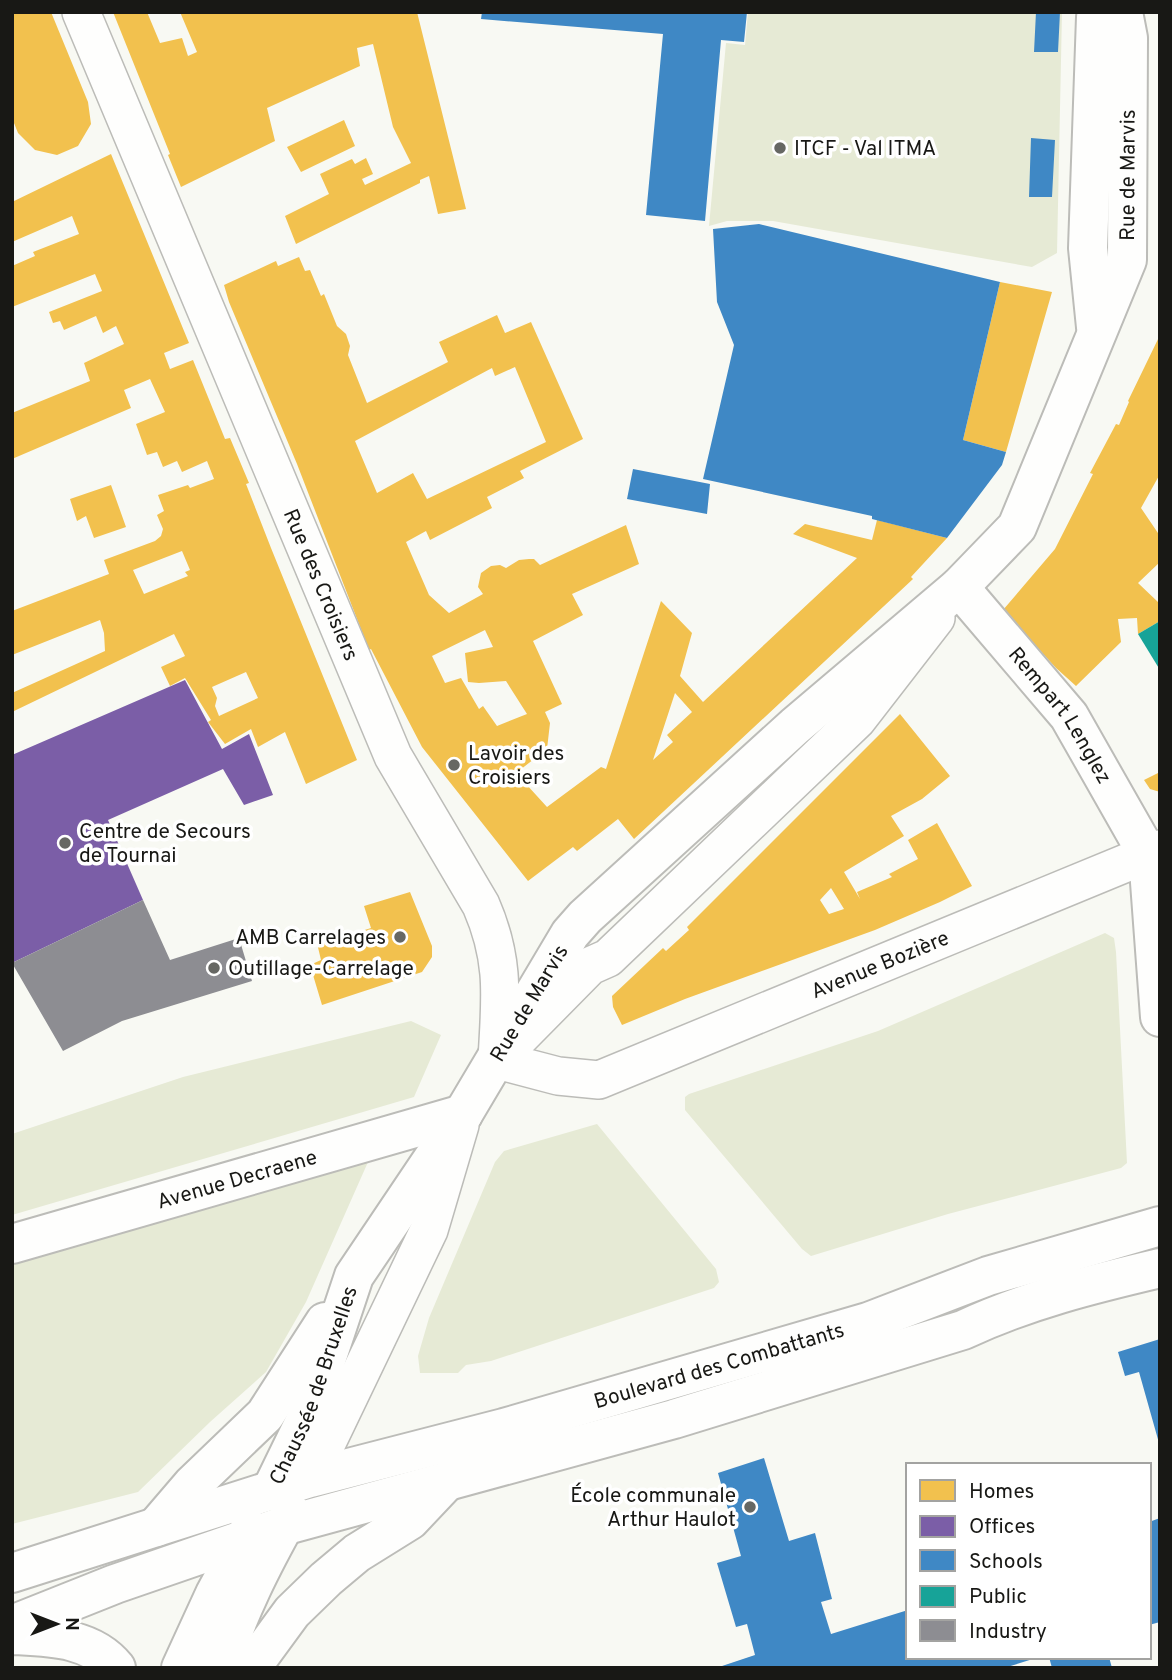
<svg xmlns="http://www.w3.org/2000/svg" width="1172" height="1680" font-family="Overpass,sans-serif">
<style>
.green{fill:#e6ead5}
.homes{fill:#f2c14e;fill-rule:evenodd}
.offices{fill:#7b5ea7}
.schools{fill:#3f88c5}
.public{fill:#17a398}
.industry{fill:#8d8d92}
.lines{fill:none;stroke-linecap:round;stroke-linejoin:round}
.minor-casing{stroke:#bcbcb8;stroke-width:40}
.tertiary-casing{stroke:#bcbcb8;stroke-width:42}
.primary-casing{stroke:#bcbcb8;stroke-width:42}
.minor{stroke:#fefefd;stroke-width:37}
.tertiary{stroke:#fefefd;stroke-width:38}
.primary{stroke:#fefefd;stroke-width:38}
.poi-dot{fill:#666763;stroke:#fff;stroke-width:2.5}
.labels{text-anchor:middle;stroke-width:7;stroke-linejoin:round;paint-order:stroke}
.poi-label{font-size:21px;fill:#181815;stroke:#fff;text-anchor:start}
.street-label{font-size:21px;fill:#181815;stroke:#fff}
</style>
<rect width="100%" height="100%" fill="#f8f9f3"/>
<!-- green -->
<path class="green" d="M 748,12 L 1062,12 L 1057,253 L 1032,267 L 773,221 L 727,221 L 709,226 L 726,43 L 745,45 Z
M 1105,933 L 1114,938 L 1116,952 L 1127,1163 L 1121,1168 L 948,1214 L 811,1256 L 802,1249 L 685,1110 L 685,1097 L 689,1094 L 878,1031 Z
M 411,1021 L 441,1035 L 414,1097 L 12,1215 L 12,1134 L 183,1077 Z
M 597,1124 L 716,1269 L 719,1282 L 714,1288 L 491,1361 L 466,1365 L 458,1373 L 420,1373 L 418,1356 L 429,1318 L 495,1162 L 504,1151 Z
M 368,1162 L 306,1302 L 266,1372 L 210,1422 L 138,1492 L 12,1524 L 12,1265 Z"/>
<!-- homes -->
<path class="homes" d="M 12,12 L 51,12 L 88,102 L 91,124 L 78,146 L 57,155 L 35,150 L 18,133 L 12,118 Z
M 113,12 L 147,12 L 160,43 L 182,38 L 188,56 L 197,52 L 180,12 L 417,12 L 466,209 L 438,214 L 429,176 L 420,180 L 420,183 L 296,244 L 285,216 L 329,194 L 320,174 L 352,159 L 355,164 L 366,158 L 373,174 L 362,179 L 365,185 L 411,163 L 393,127 L 373,44 L 357,48 L 360,66 L 267,108 L 275,141 L 181,187 L 168,155 L 170,154 Z
M 344,120 L 355,146 L 301,172 L 287,147 Z
M 111,154 L 189,343 L 164,353 L 170,369 L 193,360 L 225,439 L 230,438 L 249,483 L 246,484 L 271,548 L 357,760 L 306,784 L 285,732 L 258,747 L 251,729 L 225,744 L 208,722 L 211,720 L 185,678 L 170,686 L 161,667 L 185,656 L 174,634 L 12,712 L 12,693 L 105,651 L 104,633 L 100,620 L 12,655 L 12,611 L 109,574 L 104,560 L 155,541 L 161,536 L 163,529 L 157,515 L 164,511 L 158,495 L 188,485 L 190,488 L 214,479 L 207,461 L 182,472 L 177,461 L 163,467 L 157,452 L 147,455 L 136,424 L 165,412 L 150,379 L 124,390 L 131,408 L 12,459 L 12,413 L 90,381 L 84,363 L 124,344 L 116,326 L 103,333 L 96,316 L 64,330 L 60,321 L 53,323 L 49,312 L 102,291 L 95,274 L 12,307 L 12,266 L 35,256 L 33,252 L 79,234 L 72,216 L 12,242 L 12,202 ZM 182,551 L 190,570 L 185,572 L 188,576 L 144,594 L 133,570 ZM 246,672 L 258,698 L 219,716 L 215,706 L 217,698 L 212,687 Z
M 299,257 L 305,271 L 310,270 L 321,296 L 324,294 L 337,326 L 346,334 L 350,346 L 348,355 L 367,403 L 448,362 L 439,342 L 497,315 L 505,333 L 531,322 L 583,439 L 520,471 L 524,478 L 487,497 L 492,508 L 430,540 L 426,531 L 406,542 L 429,595 L 449,613 L 483,594 L 478,587 L 481,573 L 491,566 L 500,565 L 506,568 L 519,560 L 529,559 L 534,559 L 540,565 L 626,525 L 639,564 L 572,594 L 583,615 L 533,641 L 562,704 L 545,712 L 550,723 L 547,749 L 516,773 L 547,807 L 601,767 L 606,769 L 661,601 L 692,633 L 680,676 L 703,702 L 857,558 L 793,534 L 805,524 L 872,540 L 877,520 L 947,538 L 911,577 L 913,579 L 634,839 L 618,819 L 577,851 L 573,847 L 528,881 L 422,747 L 371,649 L 369,650 L 297,464 L 229,302 L 224,285 L 276,261 L 278,266 ZM 515,367 L 546,442 L 427,499 L 413,473 L 377,493 L 355,441 L 492,368 L 495,376 ZM 485,630 L 493,647 L 465,653 L 468,682 L 479,683 L 506,681 L 527,714 L 497,726 L 483,706 L 479,709 L 461,678 L 445,683 L 432,656 ZM 675,693 L 692,712 L 667,735 L 673,742 L 653,760 Z
M 1000,282 L 1052,292 L 1006,452 L 963,440 Z
M 1160,335 L 1160,474 L 1141,508 L 1160,536 L 1160,562 L 1138,583 L 1158,602 L 1160,601 L 1160,621 L 1138,634 L 1137,618 L 1118,619 L 1121,642 L 1076,686 L 1056,668 L 1003,610 L 1055,549 L 1093,474 L 1090,473 L 1116,424 L 1119,425 L 1129,402 L 1128,401 Z
M 111,485 L 126,527 L 94,538 L 86,516 L 77,521 L 70,499 Z
M 900,714 L 950,776 L 922,799 L 891,816 L 904,836 L 844,872 L 860,899 L 857,892 L 892,877 L 889,874 L 918,859 L 908,840 L 937,823 L 972,886 L 940,902 L 875,930 L 685,999 L 622,1025 L 613,1007 L 612,996 L 663,948 L 666,951 L 689,930 L 687,927 ZM 831,888 L 844,909 L 829,914 L 820,900 Z
M 1160,772 L 1160,792 L 1150,789 L 1144,780 Z
M 410,892 L 432,946 L 432,957 L 422,972 L 322,1005 L 310,965 L 321,960 L 316,939 L 344,930 L 346,936 L 371,928 L 364,906 Z"/>
<!-- offices -->
<path class="offices" d="M 185,680 L 222,749 L 249,734 L 273,795 L 244,805 L 223,769 L 108,820 L 143,900 L 12,963 L 12,755 Z"/>
<!-- schools -->
<path class="schools" d="M 482,12 L 747,12 L 744,42 L 721,40 L 705,221 L 646,215 L 663,34 L 481,19 Z
M 1036,12 L 1060,12 L 1058,52 L 1034,52 Z
M 1031,138 L 1055,140 L 1052,197 L 1029,197 Z
M 759,224 L 1000,282 L 963,440 L 1006,452 L 1002,465 L 947,538 L 872,519 L 872,516 L 703,479 L 734,345 L 717,302 L 713,229 Z
M 633,469 L 710,484 L 707,514 L 627,499 Z
M 1160,1339 L 1160,1443 L 1159,1443 L 1139,1372 L 1125,1376 L 1118,1352 Z
M 764,1458 L 789,1541 L 815,1533 L 832,1599 L 821,1602 L 831,1634 L 908,1610 L 908,1657 L 1036,1658 L 1004,1668 L 716,1668 L 755,1655 L 747,1624 L 736,1627 L 717,1563 L 741,1556 L 718,1473 Z
M 1160,1518 L 1160,1622 L 1149,1625 L 1149,1522 Z
M 1049,1657 L 1109,1657 L 1112,1668 L 1052,1668 Z"/>
<!-- public -->
<path class="public" d="M 1160,621 L 1160,670 L 1138,634 Z"/>
<!-- industry -->
<path class="industry" d="M 143,900 L 170,960 L 239,938 L 252,981 L 122,1021 L 63,1051 L 12,963 Z"/>
<g class="lines">
<defs>
<g id="minor">
<path id="s1" d="M 81,12 L 393,756 L 481,905 C 506,962 500,1001 497,1060"/>
<path d="M 515,1042 L 590,966 L 608,958 L 857,720 L 936,618"/>
<path id="s2" d="M 497,1060 L 558,1076 L 599,1080 L 1160,849"/>
<path d="M 310,1478 L 429,1230 L 460,1125"/>
</g>
<g id="tertiary">
<path d="M 1096,327 L 1088,248 L 1096,17 L 1098,12"/>
<path id="s3" d="M 959,587 L 1069,716 L 1148,855 L 1160,1017"/>
<path id="s4" d="M 12,1244 L 463,1114"/>
<path id="s5" d="M 272,1489 L 307,1417 L 354,1276 L 463,1114 L 570,934 L 585,917 L 795,726 L 959,587 L 1017,527 L 1127,260 L 1128,38 L 1123,12"/>
<path d="M 156,1527 L 192,1485 L 265,1415 L 325,1322"/>
</g>
<g id="primary">
<path id="s6" d="M 12,1573 L 310,1478 L 504,1428 L 868,1322 L 988,1276 L 1160,1226"/>
<path d="M 12,1625 L 115,1584 L 283,1526 L 674,1419 L 963,1330 C 1027,1300 1092,1284 1160,1268"/>
<path d="M 12,1635 C 49,1637 91,1637 116,1668"/>
<path d="M 181,1668 L 215,1594 L 250,1529"/>
<path d="M 221,1668 C 237,1613 263,1563 291,1513"/>
<path d="M 251,1668 L 292,1612 L 326,1579 L 357,1553 L 410,1520 L 444,1484"/>
</g>
</defs>
<!-- minor casing -->
<use href="#minor" class="minor-casing"/>
<!-- tertiary casing -->
<use href="#tertiary" class="tertiary-casing"/>
<!-- primary casing -->
<use href="#primary" class="primary-casing"/>
<!-- minor -->
<use href="#minor" class="minor"/>
<!-- tertiary -->
<use href="#tertiary" class="tertiary"/>
<!-- primary -->
<use href="#primary" class="primary"/>
</g>
<!-- markers -->
<g class="poi-dot">
<circle cx="780" cy="148" r="7"/>
<circle cx="454" cy="765" r="7"/>
<circle cx="65" cy="843" r="7"/>
<circle cx="400" cy="937" r="7"/>
<circle cx="214" cy="968" r="7"/>
<circle cx="750" cy="1507" r="7"/>
</g>
<g class="labels">
<!-- poi labels -->
<g class="poi-label">
<text x="794" y="155">ITCF - Val ITMA</text>
<text x="468" y="760">Lavoir des<tspan x="468" dy="24">Croisiers</tspan></text>
<text x="79" y="838">Centre de Secours<tspan x="79" dy="24">de Tournai</tspan></text>
<text x="386" y="944" text-anchor="end">AMB Carrelages</text>
<text x="228" y="975">Outillage-Carrelage</text>
<text x="736" y="1502" text-anchor="end">École communale<tspan x="736" dy="24">Arthur Haulot</tspan></text>
</g>
<!-- street labels -->
<g class="street-label">
<text dy="7" stroke="none"><textPath href="#s5" startOffset="1612">Rue de Marvis</textPath></text>
<text dy="7" stroke="none"><textPath href="#s1" startOffset="621">Rue des Croisiers</textPath></text>
<text dy="7" stroke="none"><textPath href="#s3" startOffset="164">Rempart Lenglez</textPath></text>
<text dy="7" stroke="none"><textPath href="#s2" startOffset="408">Avenue Bozière</textPath></text>
<text dy="7" stroke="none"><textPath href="#s5" startOffset="553">Rue de Marvis</textPath></text>
<text dy="7" stroke="none"><textPath href="#s4" startOffset="234">Avenue Decraene</textPath></text>
<text dy="7" stroke="none"><textPath href="#s6" startOffset="737">Boulevard des Combattants</textPath></text>
<text dy="7" stroke="none"><textPath href="#s5" startOffset="112">Chaussée de Bruxelles</textPath></text>
</g>
</g>
<!-- border -->
<rect width="1172" height="1680" fill="none" stroke="#181815" stroke-width="28"/>
<!-- legend -->
<rect x="906" y="1463" width="245" height="196" fill="#ffffff" stroke="#a3a3a1" stroke-width="2"/>
<rect x="920" y="1480" width="35" height="21" fill="#f2c14e" stroke="#a3a3a1" stroke-width="2"/>
<text x="969" y="1498" font-size="21" fill="#181815">Homes</text>
<rect x="920" y="1516" width="35" height="21" fill="#7b5ea7" stroke="#a3a3a1" stroke-width="2"/>
<text x="969" y="1533" font-size="21" fill="#181815">Offices</text>
<rect x="920" y="1550" width="35" height="21" fill="#3f88c5" stroke="#a3a3a1" stroke-width="2"/>
<text x="969" y="1568" font-size="21" fill="#181815">Schools</text>
<rect x="920" y="1586" width="35" height="21" fill="#17a398" stroke="#a3a3a1" stroke-width="2"/>
<text x="969" y="1603" font-size="21" fill="#181815">Public</text>
<rect x="920" y="1620" width="35" height="21" fill="#8d8d92" stroke="#a3a3a1" stroke-width="2"/>
<text x="969" y="1638" font-size="21" fill="#181815">Industry</text>
<!-- north arrow -->
<g transform="translate(56 1624) rotate(90)" stroke="#ffffff" stroke-width="5" paint-order="stroke">
<path d="M0-5L12 26L0 18L-12 26Z" fill="#181815"/>
<text y="-10" font-size="19" font-weight="bold" text-anchor="middle" fill="#181815">N</text>
</g>
</svg>
